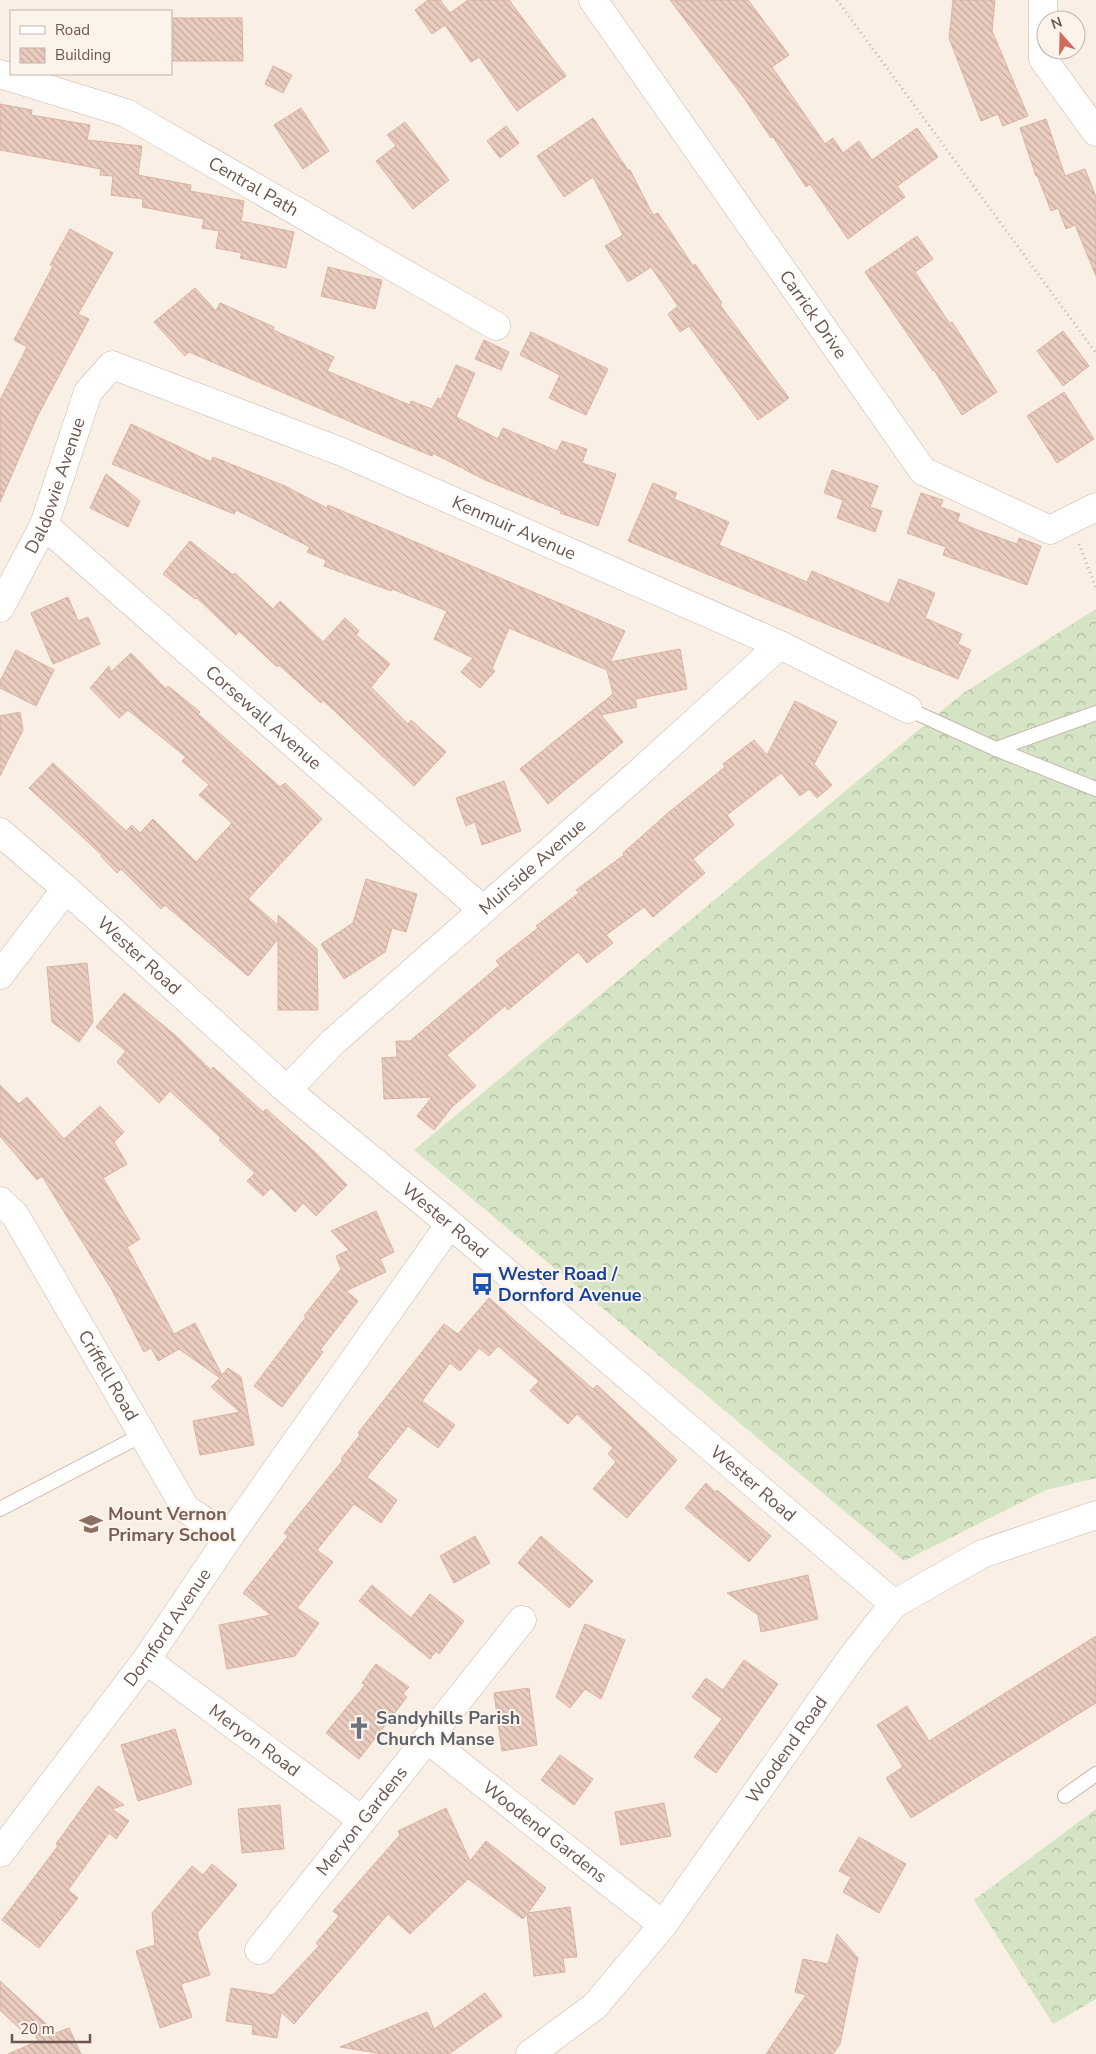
<svg xmlns="http://www.w3.org/2000/svg" width="1096" height="2054" font-family="'Nunito Sans',sans-serif">
<style>
.forest{fill:url(#forest-crowns)}
.building{fill:url(#building-back-hatch);stroke:#dbb3a2}
.lines{fill:none;stroke-linecap:round;stroke-linejoin:round}
.lane-casing{stroke:#c8b6ac;stroke-width:16}
.street-casing{stroke:#c8b6ac;stroke-width:29}
.path{stroke:#cfb0a3;stroke-width:3;stroke-dasharray:1 4;stroke-linecap:butt}
.lane{stroke:#fff;stroke-width:14}
.street{stroke:#fff;stroke-width:28}
.labels{text-anchor:middle;stroke-width:4;stroke-linejoin:round;paint-order:stroke}
.street-label{font-size:18px;fill:#6d564d;stroke:#fcf3ea}
.transit-label{font-size:18px;font-weight:bold;fill:#164399;stroke:#fcf3ea;text-anchor:start}
.education-label{font-size:18px;font-weight:bold;fill:#785e54;stroke:#fcf3ea;text-anchor:start}
.worship-label{font-size:18px;font-weight:bold;fill:#5b616d;stroke:#fcf3ea;text-anchor:start}
</style>
<defs>
<pattern id="forest-crowns" width="20" height="18" patternUnits="userSpaceOnUse" patternTransform="scale(1.25)"><rect width="20" height="18" fill="#d4e4c5"/><path d="M2 6a3 3 0 1 1 6 0M12 15a3 3 0 1 1 6 0" fill="none" stroke="#b0bca2"/></pattern>
<pattern id="building-back-hatch" width="6" height="6" patternUnits="userSpaceOnUse" patternTransform="scale(1.25)"><rect width="6" height="6" fill="#eacdc0"/><path d="M-1 5l2 2M0 0l6 6M5-1l2 2" fill="none" stroke="#c2a99e"/></pattern>
</defs>
<rect width="100%" height="100%" fill="#f9efe4"/>
<!-- forest -->
<path class="forest" d="M 1096,609 L 1096,1478 L 1046,1490 L 904,1561 L 414,1150 L 962,694 Z
M 1096,1809 L 1096,1999 L 1053,2024 L 974,1900 Z"/>
<!-- building -->
<path class="building" d="M 428,0 L 440,0 L 450,13 L 468,0 L 509,0 L 566,76 L 517,111 L 479,57 L 471,62 L 445,25 L 432,34 L 415,10 Z
M 670,0 L 748,0 L 789,55 L 772,67 L 825,144 L 833,138 L 843,153 L 859,141 L 872,160 L 917,128 L 938,157 L 897,186 L 905,197 L 848,239 L 810,184 L 806,187 L 773,137 L 771,138 L 744,98 Z
M 953,0 L 995,0 L 992,31 L 1028,116 L 1003,126 L 998,114 L 981,121 L 949,38 Z
M 173,18 L 242,18 L 243,61 L 173,61 Z
M 273,66 L 292,75 L 283,93 L 265,84 Z
M 0,104 L 32,110 L 31,115 L 90,125 L 87,140 L 142,146 L 138,175 L 191,185 L 190,191 L 244,201 L 241,221 L 294,232 L 286,268 L 240,258 L 242,253 L 216,248 L 219,231 L 202,228 L 204,219 L 142,207 L 143,199 L 111,195 L 113,176 L 100,175 L 101,169 L 0,150 Z
M 301,108 L 329,151 L 303,169 L 274,125 Z
M 593,118 L 628,170 L 630,170 L 653,215 L 658,213 L 693,266 L 695,264 L 722,303 L 720,305 L 789,398 L 758,420 L 689,326 L 680,332 L 668,314 L 678,306 L 651,267 L 628,282 L 605,246 L 623,235 L 593,177 L 564,197 L 537,156 Z
M 1046,119 L 1065,176 L 1085,169 L 1096,197 L 1096,276 L 1075,225 L 1066,229 L 1058,208 L 1051,211 L 1037,175 L 1036,176 L 1020,128 Z
M 405,122 L 449,180 L 413,209 L 376,161 L 396,146 L 387,135 Z
M 506,126 L 519,143 L 500,158 L 487,141 Z
M 70,229 L 113,253 L 78,314 L 89,319 L 37,417 L 0,502 L 0,400 L 27,347 L 14,340 L 53,266 L 50,265 Z
M 917,236 L 933,259 L 915,272 L 950,324 L 952,322 L 997,392 L 962,415 L 934,370 L 933,371 L 865,272 Z
M 328,267 L 382,280 L 375,309 L 321,296 Z
M 195,288 L 216,311 L 220,303 L 274,327 L 273,330 L 334,357 L 327,371 L 410,405 L 411,401 L 432,409 L 438,398 L 441,399 L 456,365 L 475,373 L 456,417 L 498,439 L 503,428 L 557,451 L 562,441 L 587,449 L 582,463 L 616,474 L 598,526 L 560,513 L 561,511 L 485,480 L 433,453 L 432,456 L 395,441 L 189,352 L 185,356 L 154,322 Z
M 1063,331 L 1089,366 L 1063,386 L 1037,351 Z
M 531,332 L 608,369 L 586,415 L 549,398 L 560,375 L 520,355 Z
M 484,340 L 509,352 L 501,370 L 475,359 Z
M 1064,392 L 1094,439 L 1057,463 L 1027,416 Z
M 131,424 L 211,462 L 213,457 L 285,486 L 327,508 L 328,505 L 625,631 L 610,662 L 680,649 L 687,689 L 635,699 L 637,707 L 601,715 L 623,742 L 548,804 L 520,769 L 613,694 L 607,670 L 509,628 L 492,669 L 495,671 L 480,688 L 461,672 L 473,658 L 434,639 L 447,611 L 392,589 L 391,591 L 324,566 L 326,560 L 307,552 L 310,547 L 236,510 L 234,514 L 112,464 Z
M 832,470 L 878,486 L 870,507 L 882,511 L 875,532 L 837,518 L 843,500 L 824,493 Z
M 106,474 L 140,501 L 128,527 L 90,508 Z
M 653,483 L 677,493 L 674,499 L 729,522 L 719,545 L 807,582 L 812,571 L 889,604 L 899,579 L 935,593 L 925,618 L 962,634 L 958,644 L 971,650 L 958,679 L 628,541 Z
M 921,493 L 943,500 L 940,507 L 960,514 L 957,521 L 975,529 L 1017,544 L 1019,538 L 1041,546 L 1027,585 L 943,555 L 946,547 L 907,533 Z
M 190,541 L 233,575 L 235,573 L 273,609 L 280,601 L 323,642 L 345,618 L 359,631 L 356,635 L 390,664 L 371,687 L 408,724 L 411,720 L 446,752 L 414,786 L 323,700 L 321,703 L 279,665 L 277,667 L 239,631 L 236,635 L 197,598 L 195,599 L 163,574 Z
M 68,597 L 78,621 L 88,617 L 100,644 L 53,664 L 31,613 Z
M 16,650 L 54,670 L 36,706 L 0,688 L 0,681 Z
M 131,653 L 166,689 L 168,686 L 200,712 L 198,714 L 280,787 L 285,783 L 322,819 L 248,899 L 278,925 L 278,915 L 317,949 L 318,1010 L 278,1010 L 278,939 L 248,976 L 165,905 L 161,909 L 121,869 L 117,873 L 101,856 L 102,855 L 29,788 L 53,763 L 126,831 L 132,825 L 140,833 L 153,819 L 196,862 L 232,823 L 199,795 L 209,785 L 182,761 L 186,757 L 128,710 L 119,718 L 90,688 L 109,666 L 111,672 Z
M 795,701 L 837,722 L 814,764 L 832,785 L 817,798 L 809,789 L 800,796 L 781,773 L 727,815 L 734,825 L 693,859 L 705,873 L 653,917 L 644,907 L 606,935 L 613,943 L 587,963 L 578,952 L 508,1010 L 505,1006 L 447,1055 L 476,1086 L 452,1107 L 434,1130 L 417,1116 L 432,1097 L 384,1099 L 382,1058 L 397,1057 L 396,1041 L 410,1041 L 500,965 L 496,961 L 538,928 L 536,926 L 579,893 L 576,890 L 624,855 L 623,853 L 668,813 L 725,767 L 723,764 L 754,740 L 767,755 Z
M 20,712 L 23,730 L 0,776 L 0,716 Z
M 504,781 L 521,831 L 482,845 L 475,822 L 466,826 L 456,798 Z
M 366,879 L 417,894 L 406,932 L 392,928 L 385,952 L 344,979 L 321,944 L 353,923 Z
M 87,963 L 93,1022 L 79,1042 L 52,1022 L 47,967 Z
M 124,993 L 175,1035 L 211,1070 L 213,1067 L 263,1112 L 266,1109 L 315,1152 L 347,1185 L 316,1216 L 303,1203 L 295,1212 L 271,1188 L 263,1196 L 247,1181 L 255,1173 L 219,1140 L 221,1138 L 170,1091 L 159,1103 L 117,1062 L 126,1051 L 96,1027 Z
M 0,1085 L 19,1104 L 27,1097 L 64,1139 L 100,1106 L 124,1132 L 114,1142 L 127,1164 L 103,1178 L 140,1239 L 127,1247 L 174,1334 L 195,1323 L 222,1375 L 228,1368 L 241,1377 L 254,1445 L 200,1455 L 193,1421 L 240,1412 L 211,1387 L 220,1378 L 179,1349 L 158,1361 L 151,1348 L 144,1352 L 112,1290 L 42,1176 L 37,1180 L 0,1136 Z
M 376,1211 L 394,1252 L 380,1259 L 386,1272 L 346,1291 L 358,1301 L 320,1350 L 323,1352 L 282,1407 L 254,1386 L 306,1317 L 304,1316 L 341,1269 L 336,1256 L 349,1250 L 331,1231 Z
M 489,1298 L 593,1389 L 597,1385 L 677,1460 L 627,1518 L 593,1489 L 616,1462 L 608,1454 L 613,1448 L 577,1414 L 568,1424 L 530,1391 L 539,1381 L 498,1346 L 489,1356 L 479,1348 L 460,1371 L 450,1363 L 422,1401 L 455,1425 L 438,1448 L 408,1426 L 367,1477 L 397,1500 L 381,1523 L 354,1504 L 317,1550 L 333,1562 L 297,1608 L 319,1623 L 295,1656 L 227,1669 L 219,1625 L 271,1615 L 243,1593 L 288,1536 L 284,1533 L 343,1460 L 341,1459 L 360,1435 L 358,1433 L 444,1324 L 458,1334 Z
M 706,1483 L 715,1492 L 717,1490 L 771,1536 L 749,1562 L 685,1508 Z
M 475,1536 L 490,1563 L 454,1583 L 440,1556 Z
M 541,1536 L 593,1581 L 569,1608 L 518,1563 Z
M 808,1575 L 818,1619 L 761,1632 L 758,1615 L 727,1593 Z
M 372,1585 L 411,1618 L 430,1594 L 464,1621 L 439,1654 L 436,1651 L 430,1659 L 359,1601 Z
M 585,1624 L 625,1640 L 601,1699 L 585,1689 L 570,1708 L 556,1697 Z
M 1096,1636 L 1096,1703 L 911,1818 L 886,1778 L 903,1767 L 877,1725 L 907,1706 L 929,1741 Z
M 744,1660 L 778,1684 L 716,1773 L 694,1757 L 722,1719 L 692,1697 L 706,1678 L 723,1690 Z
M 376,1664 L 409,1687 L 403,1694 L 407,1697 L 359,1759 L 326,1733 L 365,1685 L 362,1683 Z
M 529,1688 L 537,1745 L 502,1751 L 494,1693 Z
M 175,1729 L 192,1784 L 138,1801 L 121,1745 Z
M 560,1755 L 593,1779 L 574,1805 L 541,1780 Z
M 98,1786 L 124,1805 L 112,1809 L 129,1821 L 116,1839 L 109,1833 L 68,1890 L 78,1898 L 39,1948 L 2,1920 L 58,1846 L 56,1844 Z
M 664,1803 L 671,1836 L 621,1845 L 615,1812 Z
M 280,1805 L 284,1849 L 242,1853 L 238,1809 Z
M 446,1808 L 470,1861 L 486,1841 L 546,1888 L 528,1913 L 570,1907 L 577,1957 L 563,1958 L 565,1972 L 534,1976 L 527,1914 L 523,1919 L 468,1879 L 410,1934 L 388,1914 L 294,2024 L 281,2012 L 277,2038 L 252,2034 L 253,2025 L 226,2021 L 231,1988 L 273,1995 L 319,1946 L 316,1943 L 339,1916 L 333,1911 L 400,1835 L 398,1831 Z
M 859,1837 L 906,1864 L 879,1913 L 843,1892 L 851,1877 L 839,1871 Z
M 212,1864 L 237,1885 L 197,1933 L 210,1975 L 181,1984 L 192,2017 L 160,2028 L 136,1951 L 155,1945 L 152,1913 L 192,1866 L 203,1875 Z
M 837,1934 L 858,1958 L 840,2044 L 833,2054 L 766,2054 L 806,1995 L 795,1992 L 803,1959 L 828,1964 Z
M 0,1981 L 56,2033 L 69,2028 L 81,2054 L 8,2054 L 38,2041 L 28,2020 L 20,2029 L 0,2010 Z
M 485,1993 L 502,2016 L 449,2054 L 383,2054 L 340,2047 L 427,2012 L 434,2029 Z"/>
<g class="lines">
<defs>
<path id="lane" d="M 908,709 L 996,749 L 1096,713
M 996,749 L 1096,789
M 0,1509 L 142,1435
M 1065,1796 L 1096,1774"/>
<g id="street">
<path id="s1" d="M 593,0 L 923,471 L 1050,530 L 1096,507"/>
<path d="M 1043,0 L 1043,59 L 1096,132"/>
<path id="s2" d="M 0,74 L 126,113 L 496,326"/>
<path id="s3" d="M 44,525 L 483,910"/>
<path id="s4" d="M 0,608 L 44,525 L 88,392 L 112,365 L 342,452 L 780,645 L 908,709"/>
<path id="s5" d="M 0,832 L 66,889 L 287,1090 L 450,1224 L 894,1604"/>
<path d="M 0,975 L 66,889"/>
<path id="s6" d="M 287,1090 L 333,1042 L 632,779 L 780,645"/>
<path id="s7" d="M 0,1201 L 15,1215 L 186,1509 L 229,1537"/>
<path id="s8" d="M 146,1660 L 362,1820"/>
<path id="s9" d="M 427,1739 L 663,1925"/>
<path id="s10" d="M 0,1853 L 146,1660 L 229,1537 L 450,1224"/>
<path id="s11" d="M 259,1950 L 522,1620"/>
<path id="s12" d="M 530,2054 L 595,2006 L 663,1925 L 852,1657 L 894,1604 L 982,1554 L 1096,1515"/>
</g>
</defs>
<!-- lane casing -->
<use href="#lane" class="lane-casing"/>
<!-- street casing -->
<use href="#street" class="street-casing"/>
<!-- path -->
<path class="path" d="M 837,0 L 1096,353
M 1079,544 L 1096,588"/>
<!-- lane -->
<use href="#lane" class="lane"/>
<!-- street -->
<use href="#street" class="street"/>
</g>
<!-- icons -->
<defs>
<symbol id="bus-bare" viewBox="-9 -9 18 18"><path d="M-5-6H5V4H4V6H2V4H-2V6H-4V4H-5ZM-3.5-4V0h7V-4ZM-3.5 1.2v1.5H-2V1.2ZM2 1.2v1.5H3.5V1.2Z" fill="#1a4fb4" stroke="#fcf3ea" stroke-width="2.5" paint-order="stroke"/></symbol>
<symbol id="school-bare" viewBox="-9 -9 18 18"><path d="M0-5L7-2L0 1L-7-2ZM-4 1L0 2.5L4 1V4Q0 6-4 4Z" fill="#8d6e63" stroke="#fcf3ea" stroke-width="2.5" paint-order="stroke"/></symbol>
<symbol id="church-bare" viewBox="-9 -9 18 18"><path d="M-1.2-6h2.4v3.5h3.3v2.4h-3.3V6h-2.4V-.1h-3.3v-2.4h3.3Z" fill="#6b7280" stroke="#fcf3ea" stroke-width="2.5" paint-order="stroke"/></symbol>
</defs>
<g fill-rule="evenodd">
<use href="#bus-bare" x="466" y="1268" width="32" height="32"/>
<use href="#school-bare" x="75" y="1508" width="32" height="32"/>
<use href="#church-bare" x="343" y="1712" width="32" height="32"/>
</g>
<g class="labels">
<!-- street labels -->
<g class="street-label">
<text dy="6" stroke="none"><textPath href="#s2" startOffset="279">Central Path</textPath></text>
<text dy="6" stroke="none"><textPath href="#s1" startOffset="384">Carrick Drive</textPath></text>
<text dy="6" stroke="none"><textPath href="#s4" startOffset="135">Daldowie Avenue</textPath></text>
<text dy="6" stroke="none"><textPath href="#s4" startOffset="704">Kenmuir Avenue</textPath></text>
<text dy="6" stroke="none"><textPath href="#s3" startOffset="292">Corsewall Avenue</textPath></text>
<text dy="6" stroke="none"><textPath href="#s6" startOffset="332">Muirside Avenue</textPath></text>
<text dy="6" stroke="none"><textPath href="#s5" startOffset="186">Wester Road</textPath></text>
<text dy="6" stroke="none"><textPath href="#s5" startOffset="591">Wester Road</textPath></text>
<text dy="6" stroke="none"><textPath href="#s7" startOffset="206">Criffell Road</textPath></text>
<text dy="6" stroke="none"><textPath href="#s5" startOffset="996">Wester Road</textPath></text>
<text dy="6" stroke="none"><textPath href="#s10" startOffset="281">Dornford Avenue</textPath></text>
<text dy="6" stroke="none"><textPath href="#s8" startOffset="135">Meryon Road</textPath></text>
<text dy="6" stroke="none"><textPath href="#s12" startOffset="401">Woodend Road</textPath></text>
<text dy="6" stroke="none"><textPath href="#s11" startOffset="165">Meryon Gardens</textPath></text>
<text dy="6" stroke="none"><textPath href="#s9" startOffset="150">Woodend Gardens</textPath></text>
</g>
<!-- transit labels -->
<g class="transit-label">
<text x="498" y="1280">Wester Road /<tspan x="498" dy="21">Dornford Avenue</tspan></text>
</g>
<!-- education labels -->
<g class="education-label">
<text x="108" y="1520">Mount Vernon<tspan x="108" dy="21">Primary School</tspan></text>
</g>
<!-- worship labels -->
<g class="worship-label">
<text x="376" y="1724">Sandyhills Parish<tspan x="376" dy="21">Church Manse</tspan></text>
</g>
</g>
<!-- legend -->
<rect x="10" y="10" width="162" height="65" fill="#fcf3ea" stroke="#c3b4ab"/>
<rect x="20" y="26" width="25" height="8" fill="#ffffff" stroke="#c3b4ab"/>
<text x="55" y="35" font-size="15" fill="#6d564d">Road</text>
<rect x="20" y="48" width="25" height="15" fill="url(#building-back-hatch)" stroke="#c3b4ab"/>
<text x="55" y="60" font-size="15" fill="#6d564d">Building</text>
<!-- north arrow -->
<g transform="translate(1061 35) rotate(340)"><circle r="24" fill="#fcf3ea" stroke="#c3b4ab"/>
<path d="M0-4L9 19L0 12L-9 19Z" fill="#d26a59"/>
<text y="-8" font-size="14" font-weight="bold" text-anchor="middle" fill="#6d564d">N</text>
</g>
<!-- scale -->
<path d="M12 2034v8h78v-8" fill="none" stroke="#6d564d" stroke-width="2.5"/>
<text x="20" y="2034" font-size="15" fill="#6d564d" stroke="#fcf3ea" stroke-width="4" paint-order="stroke">20 m</text>
</svg>
